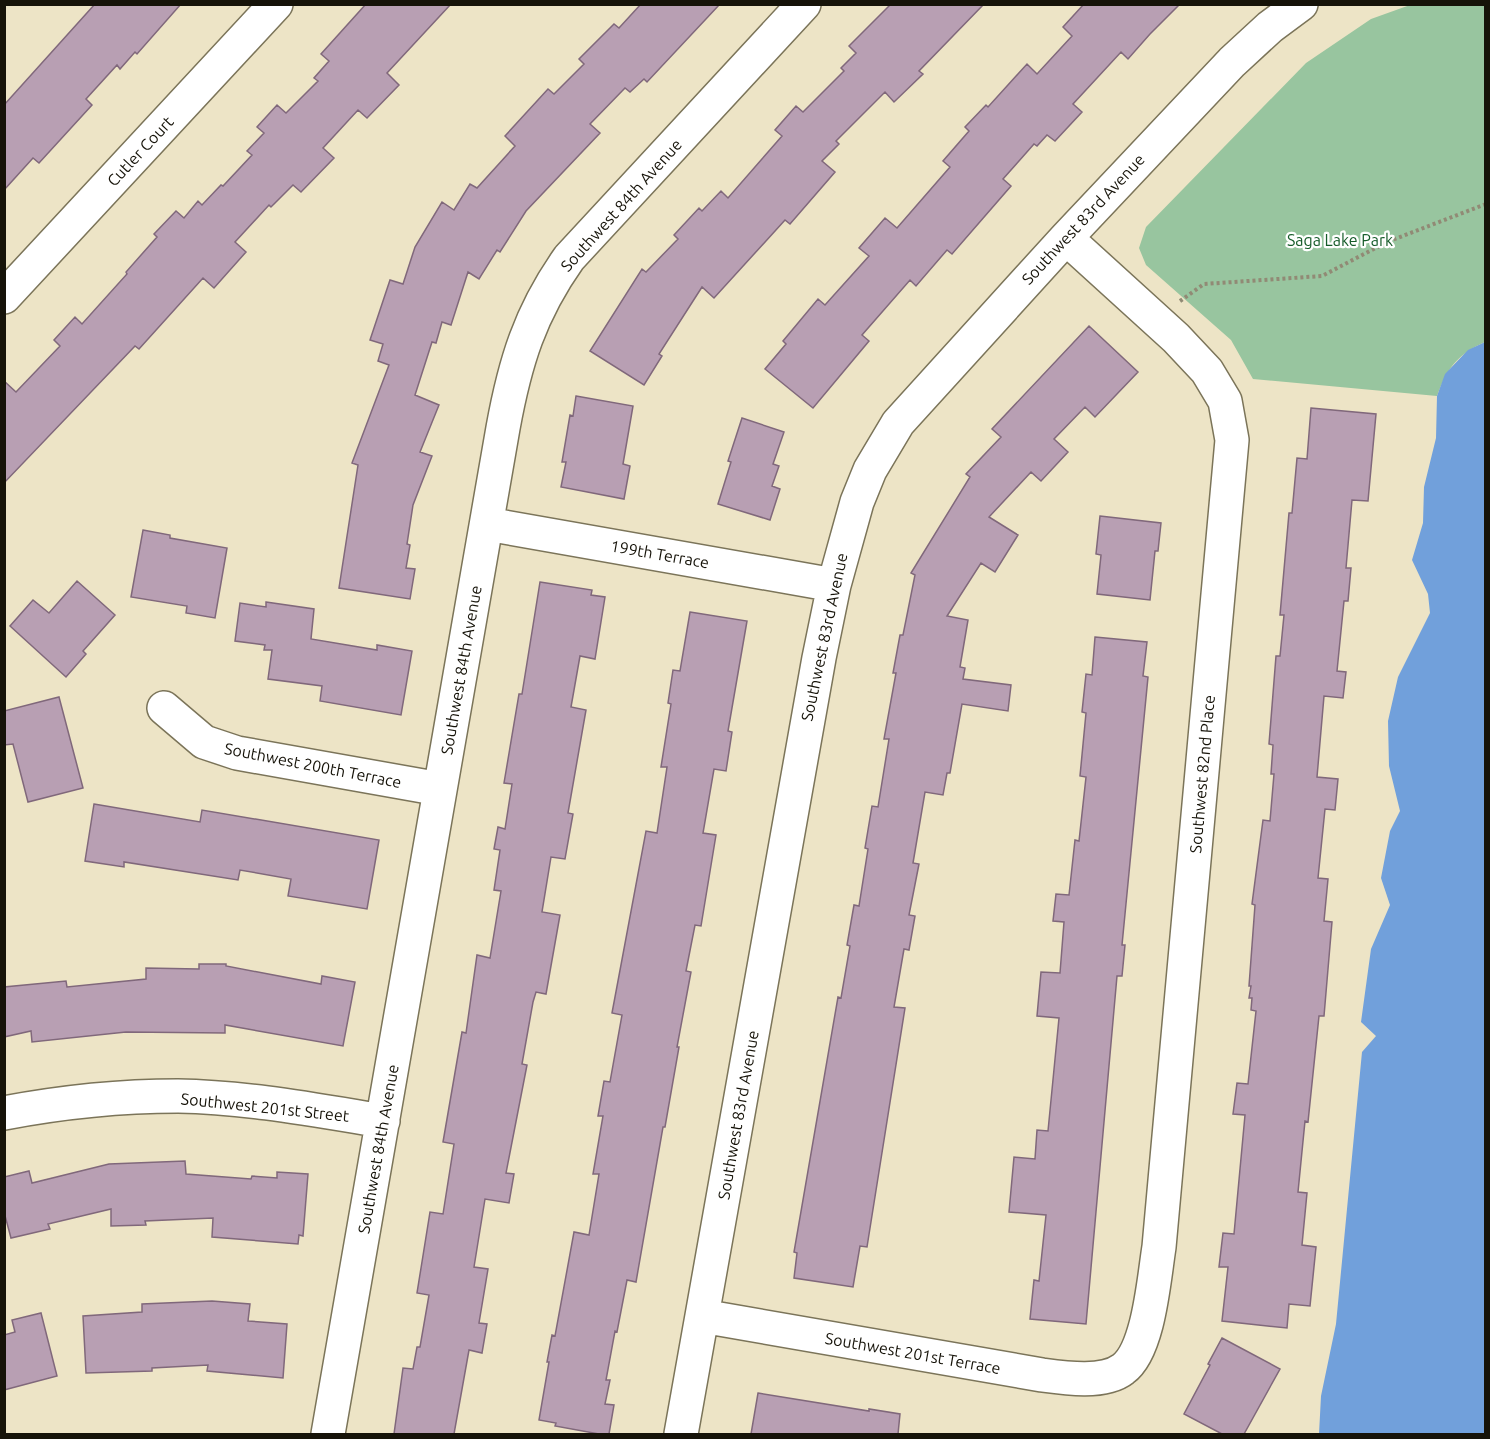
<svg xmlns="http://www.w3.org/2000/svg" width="1490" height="1439" font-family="Ubuntu,sans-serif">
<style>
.green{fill:#98c59f}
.water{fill:#71a0db}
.building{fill:#b89fb3;stroke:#80687b;stroke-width:1.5}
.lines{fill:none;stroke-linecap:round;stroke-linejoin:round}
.minor-casing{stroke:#7b7459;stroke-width:36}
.path{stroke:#918a75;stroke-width:4;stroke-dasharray:3 3;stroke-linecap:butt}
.minor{stroke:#fff;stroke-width:33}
.labels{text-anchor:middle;stroke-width:4.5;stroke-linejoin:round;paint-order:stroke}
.street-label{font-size:16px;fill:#161309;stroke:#fff}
.park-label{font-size:16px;fill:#165c2a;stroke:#fff}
</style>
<rect width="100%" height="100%" fill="#ede4c6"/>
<!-- green -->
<path class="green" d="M 1410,5 L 1485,5 L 1485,342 C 1458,354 1447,368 1437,396 L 1253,379 L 1231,340 L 1146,265 L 1139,248 L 1146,227 L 1306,63 L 1371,19 Z"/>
<!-- water -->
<path class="water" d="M 1485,342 L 1485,1434 L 1319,1434 L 1321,1396 L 1336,1324 L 1362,1052 L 1376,1036 L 1361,1022 L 1371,949 L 1390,905 L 1381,878 L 1390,831 L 1400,811 L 1389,766 L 1388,721 L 1398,677 L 1430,613 L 1428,594 L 1412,560 L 1423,523 L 1424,487 L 1436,438 L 1437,396 L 1445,374 L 1468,350 Z"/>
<!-- building -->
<path class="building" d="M 95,4 L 181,4 L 137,54 L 135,52 L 120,69 L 117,65 L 86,99 L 92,105 L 39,163 L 33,158 L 4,190 L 4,105 Z
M 366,4 L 451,4 L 387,73 L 399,85 L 367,118 L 358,110 L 323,148 L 334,158 L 301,192 L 293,185 L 271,207 L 269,205 L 235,242 L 246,252 L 214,288 L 203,278 L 139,349 L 135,346 L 4,483 L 4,381 L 16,392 L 60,346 L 54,340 L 75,317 L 82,324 L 127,274 L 126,272 L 157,237 L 154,234 L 176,211 L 184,218 L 198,201 L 202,205 L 221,185 L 223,186 L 252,155 L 247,151 L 264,133 L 257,127 L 277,105 L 286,113 L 318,81 L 314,78 L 329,61 L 321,54 Z
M 641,4 L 720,4 L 647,82 L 644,79 L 630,92 L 625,88 L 590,124 L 600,133 L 526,211 L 500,252 L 497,250 L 479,279 L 468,272 L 451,325 L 442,322 L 436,343 L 432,342 L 415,395 L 439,405 L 420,452 L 432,456 L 413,505 L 407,544 L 410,545 L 406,568 L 415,569 L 410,599 L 339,588 L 358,465 L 352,463 L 389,365 L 378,361 L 383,344 L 370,340 L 390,280 L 403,284 L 415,247 L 442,202 L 454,210 L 470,184 L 477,188 L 515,146 L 505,136 L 548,89 L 554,94 L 584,64 L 579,59 L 614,24 L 619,28 Z
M 891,4 L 984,4 L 919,71 L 923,74 L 894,102 L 885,92 L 836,141 L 839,144 L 822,161 L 835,172 L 790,224 L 785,220 L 714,298 L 702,287 L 659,354 L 662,356 L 644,385 L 590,351 L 642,269 L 646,272 L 678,239 L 674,235 L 699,208 L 702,211 L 721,191 L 728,198 L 782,136 L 775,130 L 796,106 L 803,112 L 844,71 L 841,68 L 856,53 L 849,46 Z
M 1084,4 L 1180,4 L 1150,34 L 1128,59 L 1121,52 L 1073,104 L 1082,112 L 1055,141 L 1047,135 L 1037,146 L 1034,144 L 1003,179 L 1011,186 L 952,254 L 947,250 L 916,286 L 910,280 L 862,335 L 869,341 L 813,408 L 765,369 L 786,344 L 783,341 L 818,299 L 825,305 L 869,256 L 859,248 L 885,218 L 897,228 L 950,167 L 943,161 L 969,131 L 965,127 L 986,105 L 988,107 L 1027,64 L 1037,74 L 1072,36 L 1063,27 Z
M 1089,326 L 1138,372 L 1095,417 L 1085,407 L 1054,439 L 1068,452 L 1041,481 L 1031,472 L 989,517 L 1018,535 L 995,572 L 981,563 L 947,616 L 968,620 L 960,667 L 965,668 L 963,679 L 1011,685 L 1008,711 L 962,704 L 950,773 L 947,773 L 943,795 L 925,792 L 913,863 L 919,864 L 909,915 L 915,916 L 909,950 L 904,949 L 894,1007 L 905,1008 L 867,1247 L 860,1246 L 853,1287 L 794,1278 L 797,1253 L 794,1252 L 838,997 L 841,998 L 850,946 L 847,945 L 854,905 L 859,906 L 868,849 L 865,848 L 872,806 L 878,807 L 889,739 L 884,739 L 896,673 L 893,673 L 900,635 L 903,635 L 915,575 L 911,573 L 970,477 L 966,474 L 1001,437 L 992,429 Z
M 576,396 L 633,406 L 623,464 L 630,466 L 624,499 L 561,487 L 566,462 L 562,462 L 570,415 L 573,416 Z
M 1311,408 L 1376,414 L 1368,501 L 1352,500 L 1346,568 L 1351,568 L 1348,601 L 1344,601 L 1337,671 L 1346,672 L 1343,698 L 1324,696 L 1317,777 L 1338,779 L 1335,810 L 1325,809 L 1318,878 L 1328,879 L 1324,921 L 1332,922 L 1324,1016 L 1319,1016 L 1308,1122 L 1305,1121 L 1298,1192 L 1307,1193 L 1302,1245 L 1316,1247 L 1310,1306 L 1289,1304 L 1287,1328 L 1222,1321 L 1228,1267 L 1219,1267 L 1223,1233 L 1234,1234 L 1245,1115 L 1233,1114 L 1237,1083 L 1248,1084 L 1256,1011 L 1251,1010 L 1252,998 L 1249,998 L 1251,986 L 1249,986 L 1255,905 L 1252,904 L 1263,820 L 1270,821 L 1274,774 L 1271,774 L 1273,745 L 1269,744 L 1276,656 L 1280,656 L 1284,615 L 1280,615 L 1289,513 L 1292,513 L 1297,458 L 1307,459 Z
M 742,418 L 784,432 L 773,464 L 779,466 L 772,486 L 780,489 L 770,520 L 718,504 L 731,462 L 728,461 Z
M 1100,516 L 1161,523 L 1158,551 L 1155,551 L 1150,600 L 1097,594 L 1101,555 L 1096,554 Z
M 143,530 L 170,535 L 170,538 L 227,548 L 215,618 L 186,613 L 187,606 L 131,597 Z
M 77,581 L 115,615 L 83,651 L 86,654 L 66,677 L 10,626 L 33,600 L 49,613 Z
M 540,582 L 592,590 L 591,595 L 605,597 L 595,659 L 580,656 L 571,707 L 586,710 L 568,813 L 573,814 L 565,859 L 551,857 L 542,912 L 560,915 L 546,994 L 536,992 L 533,1002 L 522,1064 L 527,1065 L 506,1173 L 514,1174 L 509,1203 L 485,1199 L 474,1267 L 488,1269 L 479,1323 L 487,1324 L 482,1353 L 469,1350 L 454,1434 L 394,1434 L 403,1368 L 413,1369 L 417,1347 L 420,1347 L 429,1295 L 417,1293 L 430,1212 L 443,1214 L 454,1144 L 443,1142 L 462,1032 L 466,1033 L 477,955 L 490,958 L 501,891 L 494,890 L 500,850 L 494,849 L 498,827 L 505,829 L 512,784 L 504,783 L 519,694 L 522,694 Z
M 266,602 L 314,609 L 311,639 L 377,650 L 377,645 L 412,651 L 401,715 L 320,701 L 322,686 L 268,679 L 272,650 L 264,650 L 265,645 L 235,641 L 240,603 L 266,607 Z
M 690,612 L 747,621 L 728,731 L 732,732 L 726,771 L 714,769 L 703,833 L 716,835 L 701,926 L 695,925 L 686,971 L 691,972 L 677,1047 L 679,1047 L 665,1127 L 663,1127 L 636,1282 L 627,1280 L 617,1332 L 615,1331 L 606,1380 L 610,1380 L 605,1404 L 614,1405 L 609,1434 L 599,1434 L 555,1426 L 556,1423 L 539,1420 L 549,1362 L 547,1362 L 552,1335 L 555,1336 L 574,1232 L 589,1235 L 599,1174 L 593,1174 L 603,1116 L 598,1116 L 604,1081 L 610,1082 L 622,1015 L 612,1013 L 646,831 L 657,833 L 667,767 L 661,767 L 671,704 L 668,703 L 673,670 L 680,671 Z
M 1095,637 L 1147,642 L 1143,676 L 1148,677 L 1122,945 L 1125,945 L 1122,976 L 1117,976 L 1086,1324 L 1030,1319 L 1034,1280 L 1039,1281 L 1046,1215 L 1009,1212 L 1014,1157 L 1035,1159 L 1037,1130 L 1048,1131 L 1059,1018 L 1037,1016 L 1041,972 L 1060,973 L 1064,922 L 1053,921 L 1056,894 L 1069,895 L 1075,840 L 1079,841 L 1086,777 L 1080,776 L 1086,713 L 1082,712 L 1086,674 L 1092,675 Z
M 59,697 L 83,788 L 28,802 L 13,744 L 4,745 L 4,711 Z
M 94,804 L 200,822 L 202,810 L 379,840 L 367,909 L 288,896 L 291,879 L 240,870 L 238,880 L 124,862 L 124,867 L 85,861 Z
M 199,964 L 226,964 L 226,966 L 321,984 L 322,976 L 355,982 L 343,1046 L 225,1025 L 225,1033 L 126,1032 L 32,1042 L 31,1031 L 4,1037 L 4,987 L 66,981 L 67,987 L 146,979 L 146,968 L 199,969 Z
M 185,1161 L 186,1174 L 251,1179 L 252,1176 L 277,1178 L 277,1172 L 308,1174 L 303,1236 L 299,1235 L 298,1244 L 212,1237 L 213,1218 L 145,1221 L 146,1225 L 111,1226 L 111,1209 L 48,1224 L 50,1229 L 11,1238 L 4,1212 L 4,1177 L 29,1171 L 32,1183 L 109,1164 Z
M 212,1301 L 250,1304 L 248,1321 L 287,1324 L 283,1378 L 207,1371 L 208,1365 L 152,1368 L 152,1371 L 86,1373 L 83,1316 L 142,1312 L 142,1304 Z
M 41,1313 L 57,1376 L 4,1390 L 4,1335 L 15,1332 L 12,1320 Z
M 1222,1338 L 1280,1369 L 1244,1434 L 1222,1434 L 1184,1414 L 1210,1365 L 1208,1364 Z
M 758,1393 L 869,1411 L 869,1409 L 900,1414 L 898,1434 L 751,1434 Z"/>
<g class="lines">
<defs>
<path id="minor" d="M 4,297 L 276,4
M 487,524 L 834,585
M 164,708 L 204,742 L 237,753 L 440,789
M 4,1113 C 62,1102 119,1096 178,1096 C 246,1097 315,1110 383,1121
M 702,1316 L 1042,1375 C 1064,1378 1104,1384 1123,1369 C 1149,1350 1154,1278 1159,1247 L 1232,440 L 1225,401 L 1207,371 L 1176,338 L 1066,238
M 328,1434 L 503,428 C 515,362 530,313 569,258 L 804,4
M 681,1434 L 819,658 L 834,585 L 857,502 L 870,470 L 898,423 L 1066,238 L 1232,62 L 1270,27 L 1301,4"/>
</defs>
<!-- minor casing -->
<use href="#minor" class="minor-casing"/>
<!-- path -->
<path class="path" d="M 1180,301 L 1204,284 L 1322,276 L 1387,242 L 1486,204"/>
<!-- minor -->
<use href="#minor" class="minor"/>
</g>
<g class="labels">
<!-- street labels -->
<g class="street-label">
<text transform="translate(140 151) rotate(-47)" y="6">Cutler Court</text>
<text transform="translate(621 205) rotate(-48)" y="6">Southwest 84th Avenue</text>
<text transform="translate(1083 219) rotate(-47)" y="6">Southwest 83rd Avenue</text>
<text transform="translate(660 554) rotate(10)" y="6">199th Terrace</text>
<text transform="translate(824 637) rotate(-78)" y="6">Southwest 83rd Avenue</text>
<text transform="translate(461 670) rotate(-80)" y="6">Southwest 84th Avenue</text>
<text transform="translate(313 765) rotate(11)" y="6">Southwest 200th Terrace</text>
<text transform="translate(1202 774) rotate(-85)" y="6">Southwest 82nd Place</text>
<text transform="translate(265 1107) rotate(6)" y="6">Southwest 201st Street</text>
<text transform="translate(738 1115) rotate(-80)" y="6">Southwest 83rd Avenue</text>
<text transform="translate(378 1149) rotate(-80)" y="6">Southwest 84th Avenue</text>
<text transform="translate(913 1353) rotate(10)" y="6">Southwest 201st Terrace</text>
</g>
<!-- park labels -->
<g class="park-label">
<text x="1340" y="246">Saga Lake Park</text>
</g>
</g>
<!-- border -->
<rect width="1490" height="1439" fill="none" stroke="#161309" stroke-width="12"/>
</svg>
